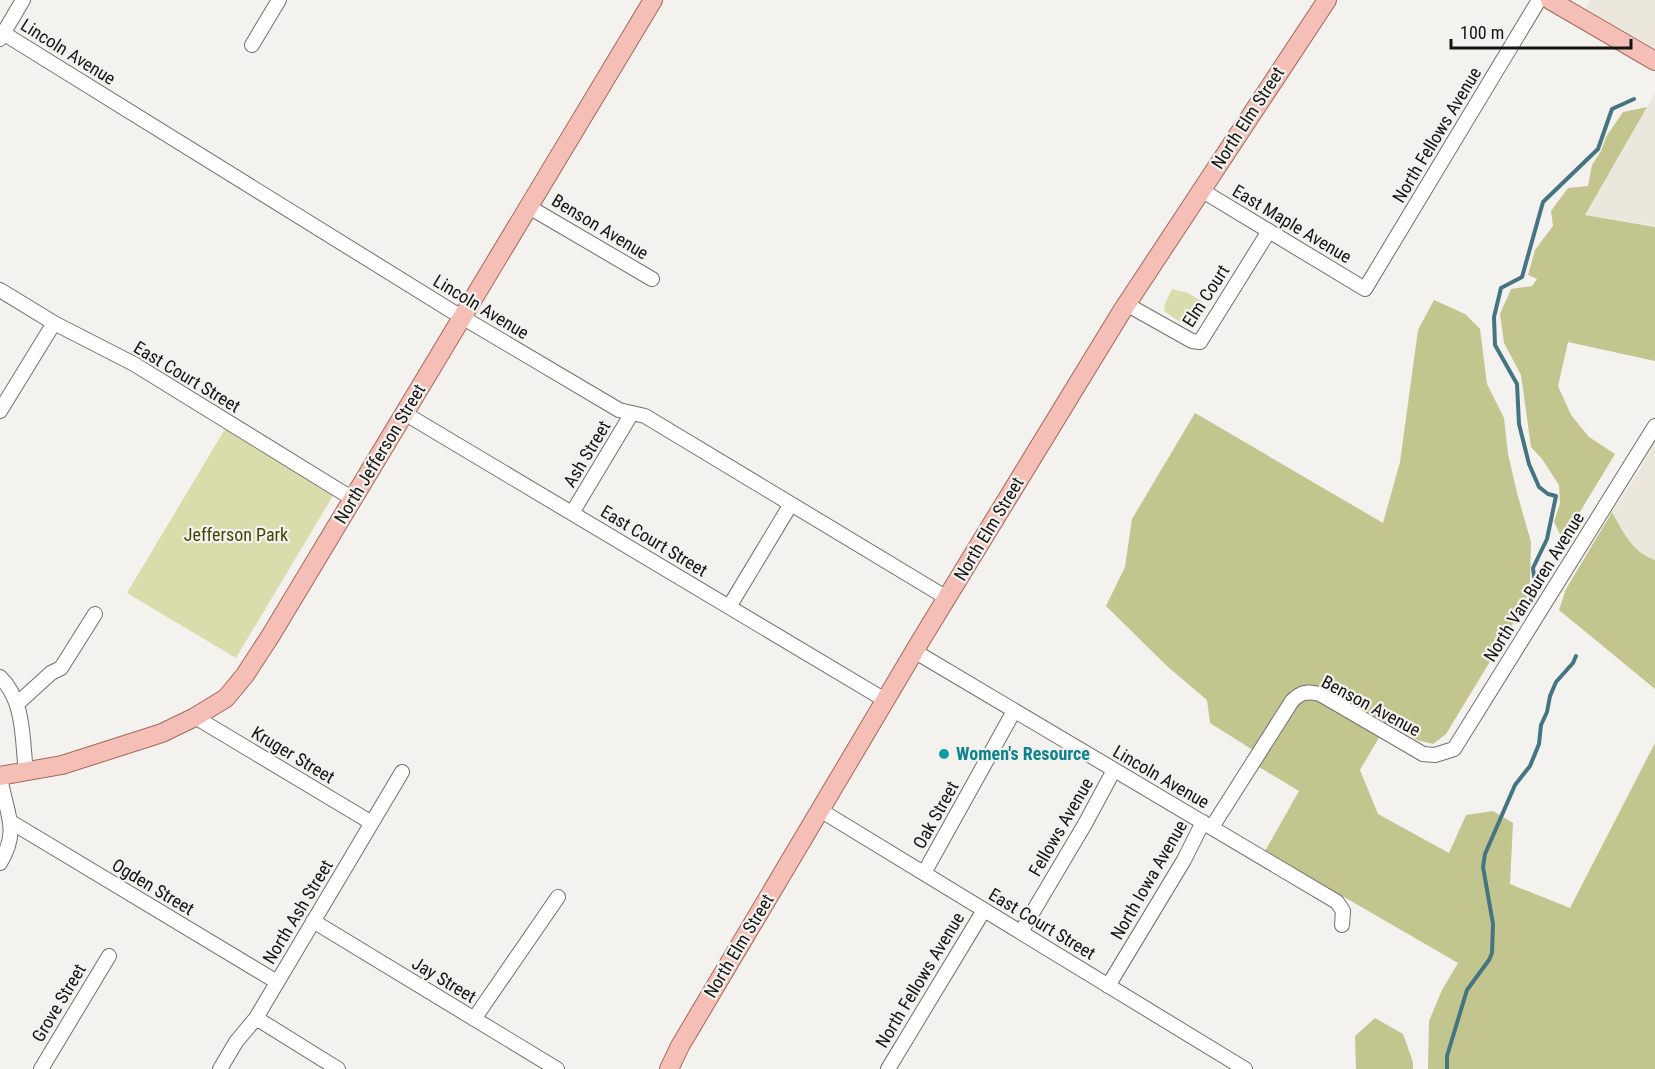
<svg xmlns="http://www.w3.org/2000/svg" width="1655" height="1069" font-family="'Roboto Condensed',sans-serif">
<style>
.built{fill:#ece7dd}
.green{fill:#d9dcab}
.forest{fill:#c2c58d}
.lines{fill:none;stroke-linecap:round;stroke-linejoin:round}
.stream{stroke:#467582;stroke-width:4}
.minor-casing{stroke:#72706d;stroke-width:16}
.major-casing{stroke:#a3685c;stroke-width:20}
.minor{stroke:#fff;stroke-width:14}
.major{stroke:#f6bfb5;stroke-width:18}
.culture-dot{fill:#0f9aa8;stroke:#f4f2ef;stroke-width:2}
.labels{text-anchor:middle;stroke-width:4.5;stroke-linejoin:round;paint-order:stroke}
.street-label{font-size:18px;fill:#141413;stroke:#f4f2ef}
.park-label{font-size:18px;fill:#444500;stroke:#f4f2ef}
.culture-label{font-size:18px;font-weight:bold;fill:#0d838f;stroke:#f4f2ef;text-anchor:start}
</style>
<rect width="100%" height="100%" fill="#f4f2ef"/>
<!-- built -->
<path class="built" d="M 1591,0 L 1655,0 L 1655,61 L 1580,18 Z
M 1655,93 L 1655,226 L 1585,215 L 1647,107 Z
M 1655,440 L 1655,560 L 1643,555 L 1625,537 L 1612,512 L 1638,473 Z"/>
<!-- green -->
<path class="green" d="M 1172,289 L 1188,293 L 1203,302 L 1204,305 L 1194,320 L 1180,322 L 1165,312 L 1164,306 Z
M 225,429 L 334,494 L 236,658 L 127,593 Z"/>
<!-- forest -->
<path class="forest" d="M 1647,107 L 1585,215 L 1655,227 L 1655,361 L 1568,342 L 1558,386 L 1571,415 L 1589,437 L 1615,454 L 1563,540 L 1554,522 L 1560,503 L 1559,485 L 1542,459 L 1531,447 L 1521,375 L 1504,343 L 1500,314 L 1511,289 L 1532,286 L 1537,279 L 1528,275 L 1535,250 L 1553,226 L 1551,211 L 1568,188 L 1588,186 L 1592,165 L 1601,151 L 1606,137 L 1623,112 Z
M 1434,300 L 1465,314 L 1480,329 L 1487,384 L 1504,418 L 1508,454 L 1517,493 L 1531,542 L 1530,585 L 1525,604 L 1446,734 L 1433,744 L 1417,740 L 1388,722 L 1360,770 L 1378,814 L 1449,853 L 1466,815 L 1493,811 L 1513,823 L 1510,884 L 1570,908 L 1655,743 L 1655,1069 L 1428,1069 L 1429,1021 L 1442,990 L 1458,963 L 1265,851 L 1299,791 L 1259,767 L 1264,757 L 1210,723 L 1207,700 L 1168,667 L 1106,606 L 1125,567 L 1132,519 L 1195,413 L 1383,523 L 1400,462 L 1418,330 Z
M 1612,512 C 1623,532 1632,552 1655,560 L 1655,689 L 1559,610 L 1566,589 Z
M 1375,1018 L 1403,1034 L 1413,1062 L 1413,1069 L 1356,1069 L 1355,1036 Z"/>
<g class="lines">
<!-- stream -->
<path class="stream" d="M 1530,604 L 1535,583 L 1533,568 L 1547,539 L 1556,496 L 1548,494 L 1539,487 L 1529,464 L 1519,424 L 1517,384 L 1495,345 L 1494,317 L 1501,288 L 1522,277 L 1543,202 L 1598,149 L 1612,109 L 1634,99
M 1447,1069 L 1447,1056 L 1467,990 L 1489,960 L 1492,953 L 1493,924 L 1483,867 L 1485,854 L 1515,785 L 1530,766 L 1539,744 L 1541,725 L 1547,712 L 1550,696 L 1556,682 L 1573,663 L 1576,656"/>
<defs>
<path id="minor" d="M 3,33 L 450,310 L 619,410 L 645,416 L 947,598
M 0,39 L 23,0
M 252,45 L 279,0
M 1201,190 L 1365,289 L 1539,0
M 529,207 L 652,279
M 0,290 L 54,323 L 134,364 L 353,499
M 1126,304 L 1192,341 L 1200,342 L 1269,231
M 0,411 L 54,323
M 404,413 L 885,700
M 572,513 L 632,413
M 729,607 L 791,504
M 914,651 L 1337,902 L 1343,911 L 1342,925
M 0,677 C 25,701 22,740 26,772
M 18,703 L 51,673 L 61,668 L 95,614
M 195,717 L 372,823
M 820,810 L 1245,1069
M 11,822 L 277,982
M 1212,827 L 1292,701 C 1301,692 1307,691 1320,694 L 1423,754 L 1435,755 L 1454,749 L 1655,426
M 0,863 C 21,829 5,812 0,776
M 924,873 L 1014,711
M 313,921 L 557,1069
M 1021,932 L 1085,824 L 1114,770
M 1108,986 L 1184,860 L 1203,822
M 256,1018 L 338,1069
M 474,1019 L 558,897
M 41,1069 L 109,956
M 220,1069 L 236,1042 L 256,1018 L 402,772
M 888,1069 L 984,910"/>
<path id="major" d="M 1550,0 L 1655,61
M 0,776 L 62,765 L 162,733 L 195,717 L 226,698 L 245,675 L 271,635 L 653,0
M 669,1069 L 680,1046 L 921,640 L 1122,311 L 1327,0"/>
</defs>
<!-- minor casing -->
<use href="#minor" class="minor-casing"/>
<!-- major casing -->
<use href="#major" class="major-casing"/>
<!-- minor -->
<use href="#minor" class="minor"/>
<!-- major -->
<use href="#major" class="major"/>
</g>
<!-- markers -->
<circle class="culture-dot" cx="944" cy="754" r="6"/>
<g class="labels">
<!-- street labels -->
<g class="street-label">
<text transform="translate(68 52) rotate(32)" y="6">Lincoln Avenue</text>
<text transform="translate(1248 118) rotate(-57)" y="6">North Elm Street</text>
<text transform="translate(1437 135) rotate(-59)" y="6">North Fellows Avenue</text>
<text transform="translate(1292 224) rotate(31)" y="6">East Maple Avenue</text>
<text transform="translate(600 227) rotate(31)" y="6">Benson Avenue</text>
<text transform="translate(1206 296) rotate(-57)" y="6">Elm Court</text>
<text transform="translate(481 307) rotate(31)" y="6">Lincoln Avenue</text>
<text transform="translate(187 377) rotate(31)" y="6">East Court Street</text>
<text transform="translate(380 454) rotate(-59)" y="6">North Jefferson Street</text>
<text transform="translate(587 454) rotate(-59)" y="6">Ash Street</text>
<text transform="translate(989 529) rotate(-59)" y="6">North Elm Street</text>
<text transform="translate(654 541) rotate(31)" y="6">East Court Street</text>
<text transform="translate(1534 587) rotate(-58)" y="6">North Van Buren Avenue</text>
<text transform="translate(1371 706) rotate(28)" y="6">Benson Avenue</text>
<text transform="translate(293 755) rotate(31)" y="6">Kruger Street</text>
<text transform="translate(1161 777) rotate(30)" y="6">Lincoln Avenue</text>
<text transform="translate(936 815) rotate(-61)" y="6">Oak Street</text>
<text transform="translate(1061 827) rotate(-60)" y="6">Fellows Avenue</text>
<text transform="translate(1149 880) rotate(-60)" y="6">North Iowa Avenue</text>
<text transform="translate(153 887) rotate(31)" y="6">Ogden Street</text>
<text transform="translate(298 912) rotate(-59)" y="6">North Ash Street</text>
<text transform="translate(1042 924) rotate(31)" y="6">East Court Street</text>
<text transform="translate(739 946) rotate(-59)" y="6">North Elm Street</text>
<text transform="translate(444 980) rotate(31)" y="6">Jay Street</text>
<text transform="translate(920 980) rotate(-59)" y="6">North Fellows Avenue</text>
<text transform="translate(59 1003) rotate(-59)" y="6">Grove Street</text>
</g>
<!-- park labels -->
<g class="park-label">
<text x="236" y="541">Jefferson Park</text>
</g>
<!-- culture labels -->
<g class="culture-label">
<text x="956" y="760">Women's Resource</text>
</g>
</g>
<!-- scale -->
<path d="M1451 39v9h180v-9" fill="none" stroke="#141413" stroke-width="3"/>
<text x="1460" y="39" font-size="18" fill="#141413" stroke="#f4f2ef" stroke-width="4.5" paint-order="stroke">100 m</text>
</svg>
